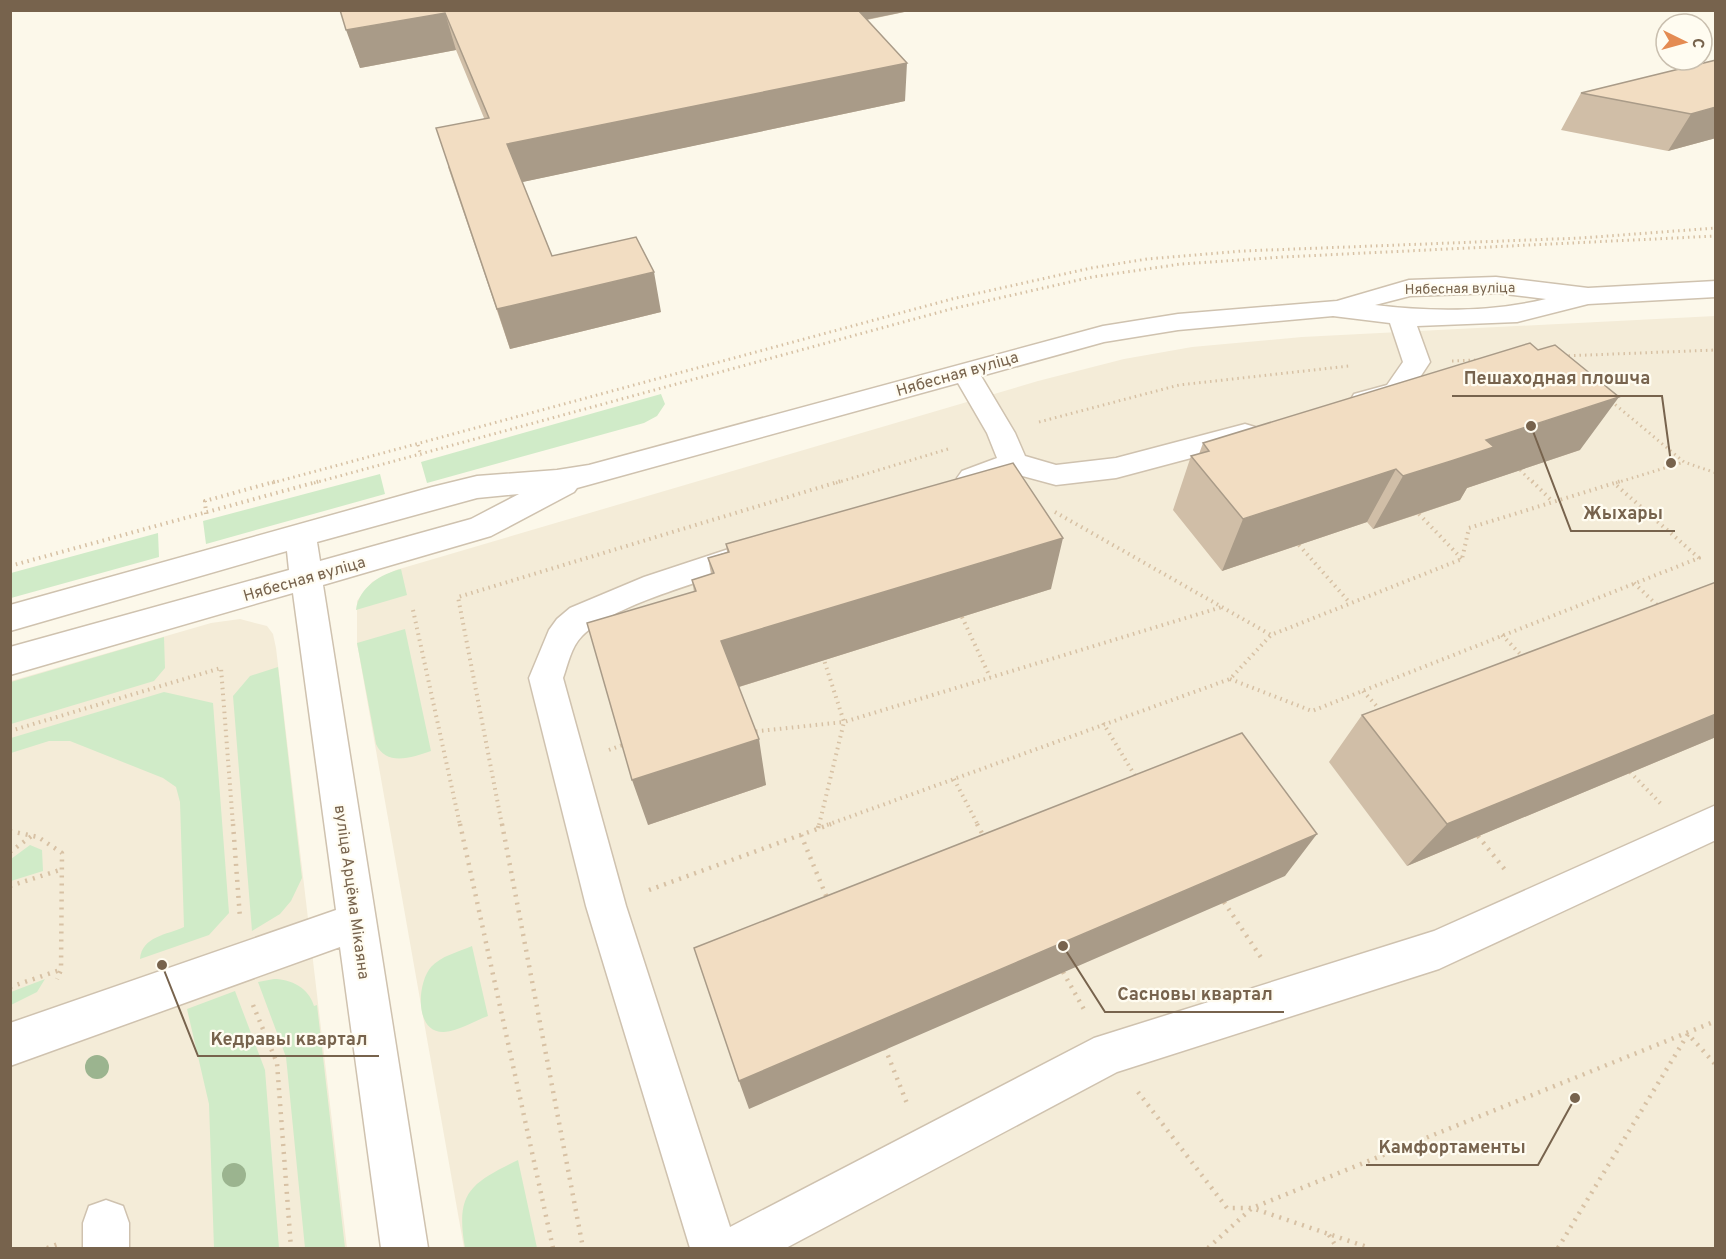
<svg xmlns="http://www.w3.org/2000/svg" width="1726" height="1259" font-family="Overpass,sans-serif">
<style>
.residential{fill:#f4ecd8}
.green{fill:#d0ebc8}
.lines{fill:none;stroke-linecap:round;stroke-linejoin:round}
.minor-casing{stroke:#cfc2af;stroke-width:3}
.path-far2{stroke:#d7c1a4;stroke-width:3;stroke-dasharray:1.5 4;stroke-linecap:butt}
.path-far1{stroke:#d7c1a4;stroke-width:4;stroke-dasharray:1.5 4.5;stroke-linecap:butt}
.path{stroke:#d7c1a4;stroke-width:4.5;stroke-dasharray:2 6;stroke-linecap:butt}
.minor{fill:#fff;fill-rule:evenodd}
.tree{fill:#9bb48f}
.wall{fill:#d0bea7}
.shaded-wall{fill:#a99b88}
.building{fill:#f2ddc2;stroke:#a99b88;stroke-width:1.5}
.labels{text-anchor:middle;stroke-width:4.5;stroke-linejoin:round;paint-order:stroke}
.far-street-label{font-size:14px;fill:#77634d;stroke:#fffcf1}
.street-label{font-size:16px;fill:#77634d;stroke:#fffcf1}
.leader{fill:none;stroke:#77634d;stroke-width:2}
.callout-dot{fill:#77634d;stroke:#fffcf1;stroke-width:2}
.callout-label{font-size:18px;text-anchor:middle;font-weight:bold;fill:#77634d;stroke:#fffcf1;stroke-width:4.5;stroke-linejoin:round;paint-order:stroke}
</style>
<rect width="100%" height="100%" fill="#fcf8ea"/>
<path class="residential" d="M 1715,316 L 1715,1248 L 464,1248 L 357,643 L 357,601 L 372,582 L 396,570 L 1038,381 L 1124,359 L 1192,347 L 1302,337 Z
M 240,619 L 267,626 L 273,634 L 276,648 L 347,1248 L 11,1248 L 11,681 L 211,623 Z"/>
<path class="green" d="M 661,394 L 665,404 L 657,416 L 644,423 L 427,483 L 421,462 Z
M 380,474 L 385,494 L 206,544 L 203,521 Z
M 158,533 L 159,557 L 11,598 L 11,573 Z
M 401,569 L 407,595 L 356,610 C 359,587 381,574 401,569 Z
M 405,629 L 431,751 C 413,757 386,767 376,744 L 357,643 Z
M 164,637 L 165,668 L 154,681 L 11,724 L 11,682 Z
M 278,667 L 302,878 L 291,901 L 280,914 L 252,931 L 233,696 L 250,676 Z
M 164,692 L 213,703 L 229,913 L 209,935 L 140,959 C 142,936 167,935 184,927 L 180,802 L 176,787 L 163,778 L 70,741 L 49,741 L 11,753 L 11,738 Z
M 30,845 L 42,850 L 43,871 L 11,881 L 11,859 Z
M 472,946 L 488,1016 C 474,1021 459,1031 444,1032 C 414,1033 417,983 431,967 C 441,956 458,952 472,946 Z
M 45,979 L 37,992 L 11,1005 L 11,992 Z
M 274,979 C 291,979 309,988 314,1006 L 317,1005 L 345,1248 L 305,1248 L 286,1057 L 258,982 Z
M 235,991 L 265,1070 L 279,1248 L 214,1248 L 209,1104 L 187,1009 Z
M 518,1160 L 537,1248 L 465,1248 C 455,1192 471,1183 518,1160 Z"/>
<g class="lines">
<g class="minor-casing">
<path id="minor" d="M 1496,277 L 1588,288 L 1716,281 L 1716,297 L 1588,304 L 1517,322 L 1417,326 L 1430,362 L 1407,397 L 1364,410 L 1354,408 L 1350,401 L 1354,394 L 1387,385 L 1403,362 L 1390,323 L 1333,316 L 1178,330 L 1104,342 L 981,376 L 1015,433 L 1025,456 L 1056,465 L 1116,458 L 1245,424 L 1255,427 L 1259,434 L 1255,441 L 1116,478 L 1056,485 L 1015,474 L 972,489 L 962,485 L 957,478 L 962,471 L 997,458 L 987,433 L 958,383 L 577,488 L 574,492 L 491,536 L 323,585 L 428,1248 L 381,1248 L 340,947 L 10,1066 L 10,1023 L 336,910 L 293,593 L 10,675 L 10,647 L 289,570 L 287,551 L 10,631 L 10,605 L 432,487 L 477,476 L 557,470 L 589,465 L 1103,326 L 1178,314 L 1337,301 L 1409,280 ZM 1496,293 L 1546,299 C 1492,312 1431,312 1375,305 L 1410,296 ZM 519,494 L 471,519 L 320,561 L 317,542 L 477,498 Z
M 753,541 L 764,545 L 769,553 L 764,561 C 717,577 615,603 582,636 C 571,647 568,664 563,678 L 626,906 L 730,1227 L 1094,1038 L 1434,931 L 1716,805 L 1716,840 L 1439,969 L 1117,1072 L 786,1248 L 690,1248 L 586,906 L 529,678 L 549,630 L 557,619 L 570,608 L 644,577 Z
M 106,1200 L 123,1206 L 129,1223 L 129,1248 L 83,1248 L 83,1223 L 89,1206 Z"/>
</g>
<path class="path-far2" d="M 1563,356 L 1716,350
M 1452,361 L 1478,360
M 1611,401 L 1684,462 L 1716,473
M 1039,422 L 1179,385 L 1349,366
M 418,445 L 421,456
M 1520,470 L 1533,483
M 272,483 L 952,299 L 1091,268 L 1147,259 L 1243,251 L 1581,238 L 1716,228
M 314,483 L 951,309 L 1092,277 L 1181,264 L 1283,257 L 1716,236
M 836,483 L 948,449
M 1616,483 L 1684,462"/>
<path class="path-far1" d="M 1532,481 L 1553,502
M 1055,512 L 1271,635 L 1462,559 L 1469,528 L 1621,481
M 206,514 L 205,501 L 277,481
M 1419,514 L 1462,559
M 1299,545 L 1350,603
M 10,566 L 320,481
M 1634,583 L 1658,606
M 413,610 L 460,825
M 962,617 L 990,677
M 1502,635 L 1523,657
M 1230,679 L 1312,711 L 1699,558 L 1615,484
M 1363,691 L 1381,711
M 1103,723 L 1137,779
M 10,731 L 221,668 L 233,825
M 750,732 L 844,722 L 824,660
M 609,750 L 625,744
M 1630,772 L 1661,804
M 954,779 L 978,825
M 502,825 L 458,597 L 841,481
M 819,825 L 844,722 L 1222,607
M 827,825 L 1230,679 L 1271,635"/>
<path class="path" d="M 233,824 L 240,918
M 460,824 L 553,1248
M 502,824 L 583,1248
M 977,824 L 984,837
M 818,828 L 819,824
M 10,831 L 38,837 L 62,853 L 61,970 L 57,979
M 801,835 L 827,898
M 1478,836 L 1506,871
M 10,852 L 33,835
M 10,886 L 63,869
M 649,890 L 831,824
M 1224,902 L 1262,959
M 1063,972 L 1086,1013
M 10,987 L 60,970
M 253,1005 L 277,1063 L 291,1248
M 885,1048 L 908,1106
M 1138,1092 L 1227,1208 L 1252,1208 L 1370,1248
M 1329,1235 L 1337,1248
M 47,1248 L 58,1244
M 1208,1248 L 1252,1208 L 1716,1021
M 1558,1248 L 1688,1034 L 1716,1065"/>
<use href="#minor" class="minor"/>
</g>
<g class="tree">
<circle cx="97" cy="1067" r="12"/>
<circle cx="234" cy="1175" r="12"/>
</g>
<path class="wall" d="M 340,10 L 914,10 L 867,20 L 905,101 L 522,182 L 552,256 L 661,312 L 510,349 L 448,167 L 484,118 L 456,50 L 360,68 Z
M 1716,60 L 1716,138 L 1668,151 L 1561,130 L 1581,93 Z
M 1203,443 L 1580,450 L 1467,488 L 1460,500 L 1419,514 L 1373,529 L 1367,522 L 1222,571 L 1173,510 L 1191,456 L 1199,454 Z
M 726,544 L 1051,589 L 739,687 L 766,785 L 648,825 L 694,592 L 692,580 L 711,574 L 708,558 L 727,552 Z
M 1716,582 L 1716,737 L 1407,866 L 1329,762 L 1362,715 Z"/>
<path class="shaded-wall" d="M 838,10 L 914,10 L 839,25 Z
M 445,13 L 456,50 L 360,68 L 346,30 Z
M 907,63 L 905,101 L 518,183 L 507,144 Z
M 1716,107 L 1716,138 L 1668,151 L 1691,114 Z
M 654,272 L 661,312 L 510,349 L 497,309 Z
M 1619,397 L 1580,450 L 1467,488 L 1460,500 L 1373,529 L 1403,476 L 1486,440 Z
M 1396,469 L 1367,522 L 1222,571 L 1243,519 Z
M 1063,538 L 1051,589 L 729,690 L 721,641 Z
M 1716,714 L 1716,737 L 1407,866 L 1447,824 Z
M 759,739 L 766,785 L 648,825 L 632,780 Z
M 1317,834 L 1285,876 L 749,1109 L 739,1081 Z"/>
<path class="building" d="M 340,10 L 858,10 L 907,63 L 507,144 L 552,256 L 636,237 L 654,272 L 497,309 L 436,128 L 489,118 L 445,13 L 346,30 Z
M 1716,60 L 1716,107 L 1691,114 L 1581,93 Z
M 1530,343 L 1538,350 L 1555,345 L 1619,397 L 1486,440 L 1494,447 L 1451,461 L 1403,476 L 1396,469 L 1243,519 L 1191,456 L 1209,451 L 1203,443 Z
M 1013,463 L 1063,538 L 721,641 L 759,739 L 632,780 L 587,623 L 696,591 L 692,580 L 714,573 L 708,558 L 729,552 L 726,544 Z
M 1716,582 L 1716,714 L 1447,824 L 1362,715 Z
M 1242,733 L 1317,834 L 739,1081 L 694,948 Z"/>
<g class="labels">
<g class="far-street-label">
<text transform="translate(1460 288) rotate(-1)" y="5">Нябесная вуліца</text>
</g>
<g class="street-label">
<text transform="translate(957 373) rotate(-16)" y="6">Нябесная вуліца</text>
<text transform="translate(304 578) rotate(-16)" y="6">Нябесная вуліца</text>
<text transform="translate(353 892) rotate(82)" y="6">вуліца Арцёма Мікаяна</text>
</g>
</g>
<path class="leader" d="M1671 463L1662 396H1452M1531 426L1571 531H1675M1063 946L1105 1012H1284M162 965L198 1056H379M1575 1098L1538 1165H1366"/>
<g class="callout-dot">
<circle cx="1671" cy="463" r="6"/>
<circle cx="1531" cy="426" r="6"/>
<circle cx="1063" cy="946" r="6"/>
<circle cx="162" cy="965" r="6"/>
<circle cx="1575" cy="1098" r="6"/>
</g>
<g class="callout-label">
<text x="1557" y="384">Пешаходная плошча</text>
<text x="1623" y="519">Жыхары</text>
<text x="1195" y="1000">Сасновы квартал</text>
<text x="289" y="1045">Кедравы квартал</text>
<text x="1452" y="1153">Камфортаменты</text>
</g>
<rect width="1726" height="1259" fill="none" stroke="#77634d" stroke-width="24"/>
<g transform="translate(1684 42) rotate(95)"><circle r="28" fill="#fffcf1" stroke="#c9bfaf" stroke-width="1.5"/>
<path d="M0-4.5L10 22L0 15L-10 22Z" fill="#e48b52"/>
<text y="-9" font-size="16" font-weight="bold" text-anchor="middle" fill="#77634d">С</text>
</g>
</svg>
